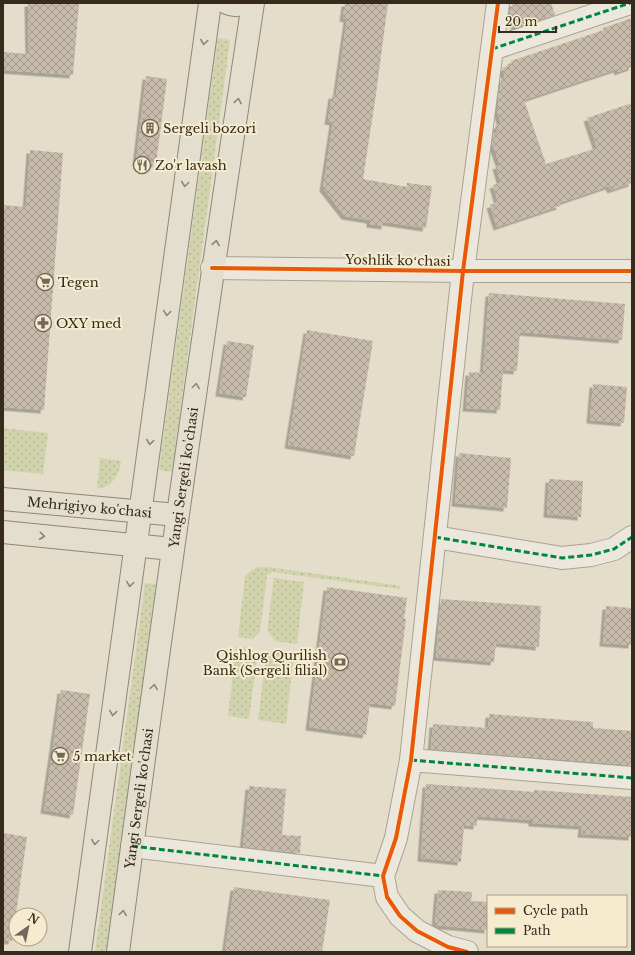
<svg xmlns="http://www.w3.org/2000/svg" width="635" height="955" font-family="'Libre Baskerville',serif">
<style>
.grass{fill:url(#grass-dots)}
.building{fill:url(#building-cross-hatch);filter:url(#shadow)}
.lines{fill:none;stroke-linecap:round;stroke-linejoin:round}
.minor-casing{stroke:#a9a294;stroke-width:24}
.major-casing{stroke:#8e877b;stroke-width:24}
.minor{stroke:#ece7dc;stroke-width:22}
.major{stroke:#e3decd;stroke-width:22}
.quiet{stroke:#00873e;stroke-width:3;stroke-dasharray:6 3;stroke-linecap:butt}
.cycleway-casing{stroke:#f5ecd0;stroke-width:6}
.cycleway{stroke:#e8590c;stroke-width:4}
.oneway{stroke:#8c8475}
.labels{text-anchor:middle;stroke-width:4;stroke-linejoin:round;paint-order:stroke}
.poi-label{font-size:13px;fill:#362a1d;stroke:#f5ecd0;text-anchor:start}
.street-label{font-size:13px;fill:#362a1d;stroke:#f5ecd0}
</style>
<defs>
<pattern id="grass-dots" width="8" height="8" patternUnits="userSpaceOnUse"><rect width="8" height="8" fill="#d1d3ac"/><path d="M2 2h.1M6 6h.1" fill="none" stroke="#b4b594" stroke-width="1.8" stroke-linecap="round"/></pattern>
<pattern id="building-cross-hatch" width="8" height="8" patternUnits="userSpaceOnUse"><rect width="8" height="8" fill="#c7bbab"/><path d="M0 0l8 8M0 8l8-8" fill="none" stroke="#a2988b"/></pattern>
<filter id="shadow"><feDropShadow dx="-3.5" dy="3.5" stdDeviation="0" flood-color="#0004"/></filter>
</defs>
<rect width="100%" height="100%" fill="#e4ddca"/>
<path class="grass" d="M 218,38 L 230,40 L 172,472 L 159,470 Z
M 3,428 L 48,433 L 43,474 L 3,470 Z
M 100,458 L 121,461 C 119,476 113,486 97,489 Z
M 258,567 L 268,567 L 401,586 L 400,589 L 272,572 L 267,575 L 260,632 L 252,639 L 238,637 L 245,576 L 252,570 Z
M 274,578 L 304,582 L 297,644 L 275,641 L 267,630 Z
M 145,583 L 156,584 L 106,952 L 95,952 Z
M 236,647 L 251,648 L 257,657 L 249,719 L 228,716 Z
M 273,650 L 294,653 L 286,724 L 258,720 L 266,657 Z"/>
<path class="building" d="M 28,3 L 79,3 L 73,75 L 3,70 L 3,52 L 29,54 Z
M 345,3 L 388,3 L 375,101 L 363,179 L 407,187 L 407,183 L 432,186 L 426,228 L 385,222 L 385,226 L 370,224 L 370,220 L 345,216 L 323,188 L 333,122 L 328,121 L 332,95 L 336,96 L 347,19 L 343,18 Z
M 511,3 L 551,3 L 555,15 L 515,28 L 510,10 L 513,8 Z
M 632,18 L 632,67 L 618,72 L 617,69 L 524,100 L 546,164 L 597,148 L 587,118 L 632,103 L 632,183 L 611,190 L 609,186 L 559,203 L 560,206 L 497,227 L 490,205 L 498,202 L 493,185 L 501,183 L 496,166 L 500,165 L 492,143 L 493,134 L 498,133 L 495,126 L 501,124 L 497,110 L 499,108 L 498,103 L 499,90 L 500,89 L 501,79 L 505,77 L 502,68 L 512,65 L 511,61 L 604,30 L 603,28 Z
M 146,76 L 167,79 L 156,164 L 136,162 Z
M 30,150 L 63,153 L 44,410 L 3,407 L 3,205 L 26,207 Z
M 489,293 L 625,304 L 622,340 L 520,332 L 517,371 L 503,370 L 500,410 L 466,408 L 469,372 L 483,373 Z
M 307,330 L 373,341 L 354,456 L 288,445 Z
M 227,341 L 254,345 L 246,397 L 219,393 Z
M 593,384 L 627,387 L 624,423 L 590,420 Z
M 459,453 L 511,458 L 507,508 L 455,503 Z
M 549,479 L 583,481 L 581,517 L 547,514 Z
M 327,587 L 407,598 L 404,619 L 406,619 L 395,706 L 370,703 L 366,735 L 309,727 Z
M 441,599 L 541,606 L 539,647 L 496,643 L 494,662 L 436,657 Z
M 606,606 L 632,608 L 632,645 L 603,643 Z
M 61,690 L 90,694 L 73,815 L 44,810 Z
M 489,714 L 593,722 L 593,728 L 632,731 L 632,765 L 431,749 L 433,724 L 488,728 Z
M 426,784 L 534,792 L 534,790 L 632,797 L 632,837 L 581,834 L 582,826 L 532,823 L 532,820 L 477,816 L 477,826 L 464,825 L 461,862 L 421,858 Z
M 249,786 L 286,789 L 282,835 L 301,836 L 300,853 L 243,847 Z
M 3,833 L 27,837 L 12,941 L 3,940 Z
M 234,887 L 330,900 L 322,952 L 225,952 Z
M 438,890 L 472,892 L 471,901 L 488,902 L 488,930 L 435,925 Z"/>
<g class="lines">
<g class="minor-casing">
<path id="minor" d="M 492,49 L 630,3
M 212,268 L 463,271 L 632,271
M 435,537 L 562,558 L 591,555 L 614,549 L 632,537
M 411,760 L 632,778
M 132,846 L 383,876
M 467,952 L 448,947 L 417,931 L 400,916 L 387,897 L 383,876 L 396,838 L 411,760 L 463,271 L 498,3"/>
</g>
<g class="major-casing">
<g id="major">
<path d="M 227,3 C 233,6 239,6 245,3"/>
<path id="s1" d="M 3,499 L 177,515"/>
<path d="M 3,532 L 172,549"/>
<path d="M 80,952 L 210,3"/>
<path id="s2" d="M 118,952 C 160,635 205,319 253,3"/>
</g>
</g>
<use href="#minor" class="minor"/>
<use href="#major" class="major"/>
<path class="quiet" d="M 492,49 L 630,3
M 435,537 L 562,558 L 591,555 L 614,549 L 632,537
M 411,760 L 632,778
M 132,846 L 383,876"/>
<g class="cycleway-casing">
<path id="cycleway" d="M 212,268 L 463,271 L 632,271
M 467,952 L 448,947 L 417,931 L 400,916 L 387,897 L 383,876 L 396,838 L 411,760 L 463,271 L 498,3"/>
</g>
<use href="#cycleway" class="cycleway"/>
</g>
<defs><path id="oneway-chevron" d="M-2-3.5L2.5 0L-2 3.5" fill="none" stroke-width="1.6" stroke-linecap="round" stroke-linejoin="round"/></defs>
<g class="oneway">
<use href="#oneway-chevron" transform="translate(204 42) rotate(98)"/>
<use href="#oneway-chevron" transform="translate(238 101) rotate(-81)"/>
<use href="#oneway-chevron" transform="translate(185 184) rotate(98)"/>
<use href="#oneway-chevron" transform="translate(216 243) rotate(-81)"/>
<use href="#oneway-chevron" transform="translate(167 313) rotate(98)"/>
<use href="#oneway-chevron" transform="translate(196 386) rotate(-82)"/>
<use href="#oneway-chevron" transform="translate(150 442) rotate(98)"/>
<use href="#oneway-chevron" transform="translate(42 536) rotate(6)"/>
<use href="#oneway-chevron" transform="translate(130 584) rotate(98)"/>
<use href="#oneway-chevron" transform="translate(154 687) rotate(-82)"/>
<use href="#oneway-chevron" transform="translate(113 713) rotate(98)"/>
<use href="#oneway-chevron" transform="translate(95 842) rotate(98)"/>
<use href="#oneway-chevron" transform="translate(123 913) rotate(-82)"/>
</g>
<defs>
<g id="building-ring" transform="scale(0.9)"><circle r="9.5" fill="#f5ecd0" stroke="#73695a" stroke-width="1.5"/><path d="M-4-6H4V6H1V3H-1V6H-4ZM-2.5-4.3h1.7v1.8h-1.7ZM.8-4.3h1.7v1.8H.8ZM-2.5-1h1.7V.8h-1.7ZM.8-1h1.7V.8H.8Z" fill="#73695a"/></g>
<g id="restaurant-ring" transform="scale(0.9)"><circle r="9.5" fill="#f5ecd0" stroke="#73695a" stroke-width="1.5"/><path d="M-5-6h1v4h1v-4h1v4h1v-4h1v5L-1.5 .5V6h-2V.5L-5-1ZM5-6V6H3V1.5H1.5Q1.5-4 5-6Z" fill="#73695a"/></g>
<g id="supermarket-ring" transform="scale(0.9)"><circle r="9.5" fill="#f5ecd0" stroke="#73695a" stroke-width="1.5"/><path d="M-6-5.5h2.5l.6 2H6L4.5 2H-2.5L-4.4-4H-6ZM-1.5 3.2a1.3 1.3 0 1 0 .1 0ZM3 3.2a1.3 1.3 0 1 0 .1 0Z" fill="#73695a"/></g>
<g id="pharmacy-ring" transform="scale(0.9)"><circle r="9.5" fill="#f5ecd0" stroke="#73695a" stroke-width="1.5"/><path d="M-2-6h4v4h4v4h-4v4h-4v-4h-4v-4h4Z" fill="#73695a"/></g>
<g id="bank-ring" transform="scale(0.9)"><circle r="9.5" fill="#f5ecd0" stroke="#73695a" stroke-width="1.5"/><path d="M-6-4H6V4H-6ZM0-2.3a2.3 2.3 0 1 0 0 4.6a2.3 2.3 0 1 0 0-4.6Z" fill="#73695a"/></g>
</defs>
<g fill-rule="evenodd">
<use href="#building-ring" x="150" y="128"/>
<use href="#restaurant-ring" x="142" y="165"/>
<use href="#supermarket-ring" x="45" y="282"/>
<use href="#pharmacy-ring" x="43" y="323"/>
<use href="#bank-ring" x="340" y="662"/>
<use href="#supermarket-ring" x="60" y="756"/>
</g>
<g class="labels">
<g class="poi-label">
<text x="163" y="133">Sergeli bozori</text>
<text x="155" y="170">Zo'r lavash</text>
<text x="58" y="287">Tegen</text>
<text x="56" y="328">OXY med</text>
<text x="327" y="660" text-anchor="end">Qishlog Qurilish<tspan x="327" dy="15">Bank (Sergeli filial)</tspan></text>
<text x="73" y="761">5 market</text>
</g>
<g class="street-label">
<text transform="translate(398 260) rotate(1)" y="5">Yoshlik koʻchasi</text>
<text dy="5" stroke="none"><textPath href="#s2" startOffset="479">Yangi Sergeli ko'chasi</textPath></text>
<text dy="5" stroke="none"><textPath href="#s1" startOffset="87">Mehrigiyo ko'chasi</textPath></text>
<text dy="5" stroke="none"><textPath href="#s2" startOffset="155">Yangi Sergeli ko'chasi</textPath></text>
</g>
</g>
<rect width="635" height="955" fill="none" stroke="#362a1d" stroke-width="8"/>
<rect x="487" y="895" width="140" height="52" fill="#f5ecd0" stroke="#a99e88"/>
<rect x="495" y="908" width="20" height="6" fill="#e8590c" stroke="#a99e88"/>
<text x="523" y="915" font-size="12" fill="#362a1d">Cycle path</text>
<rect x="495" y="928" width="20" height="6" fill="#00873e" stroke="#a99e88"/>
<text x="523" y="935" font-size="12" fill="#362a1d">Path</text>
<g transform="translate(28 927) rotate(33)"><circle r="19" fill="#f5ecd0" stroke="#a99e88"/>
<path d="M0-3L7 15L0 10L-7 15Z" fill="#73695a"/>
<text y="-6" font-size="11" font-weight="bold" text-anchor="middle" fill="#362a1d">N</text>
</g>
<path d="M499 26v6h57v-6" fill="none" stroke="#362a1d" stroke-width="2"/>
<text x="505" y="26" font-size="12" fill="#362a1d" stroke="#f5ecd0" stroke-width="3" paint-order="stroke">20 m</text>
</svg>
